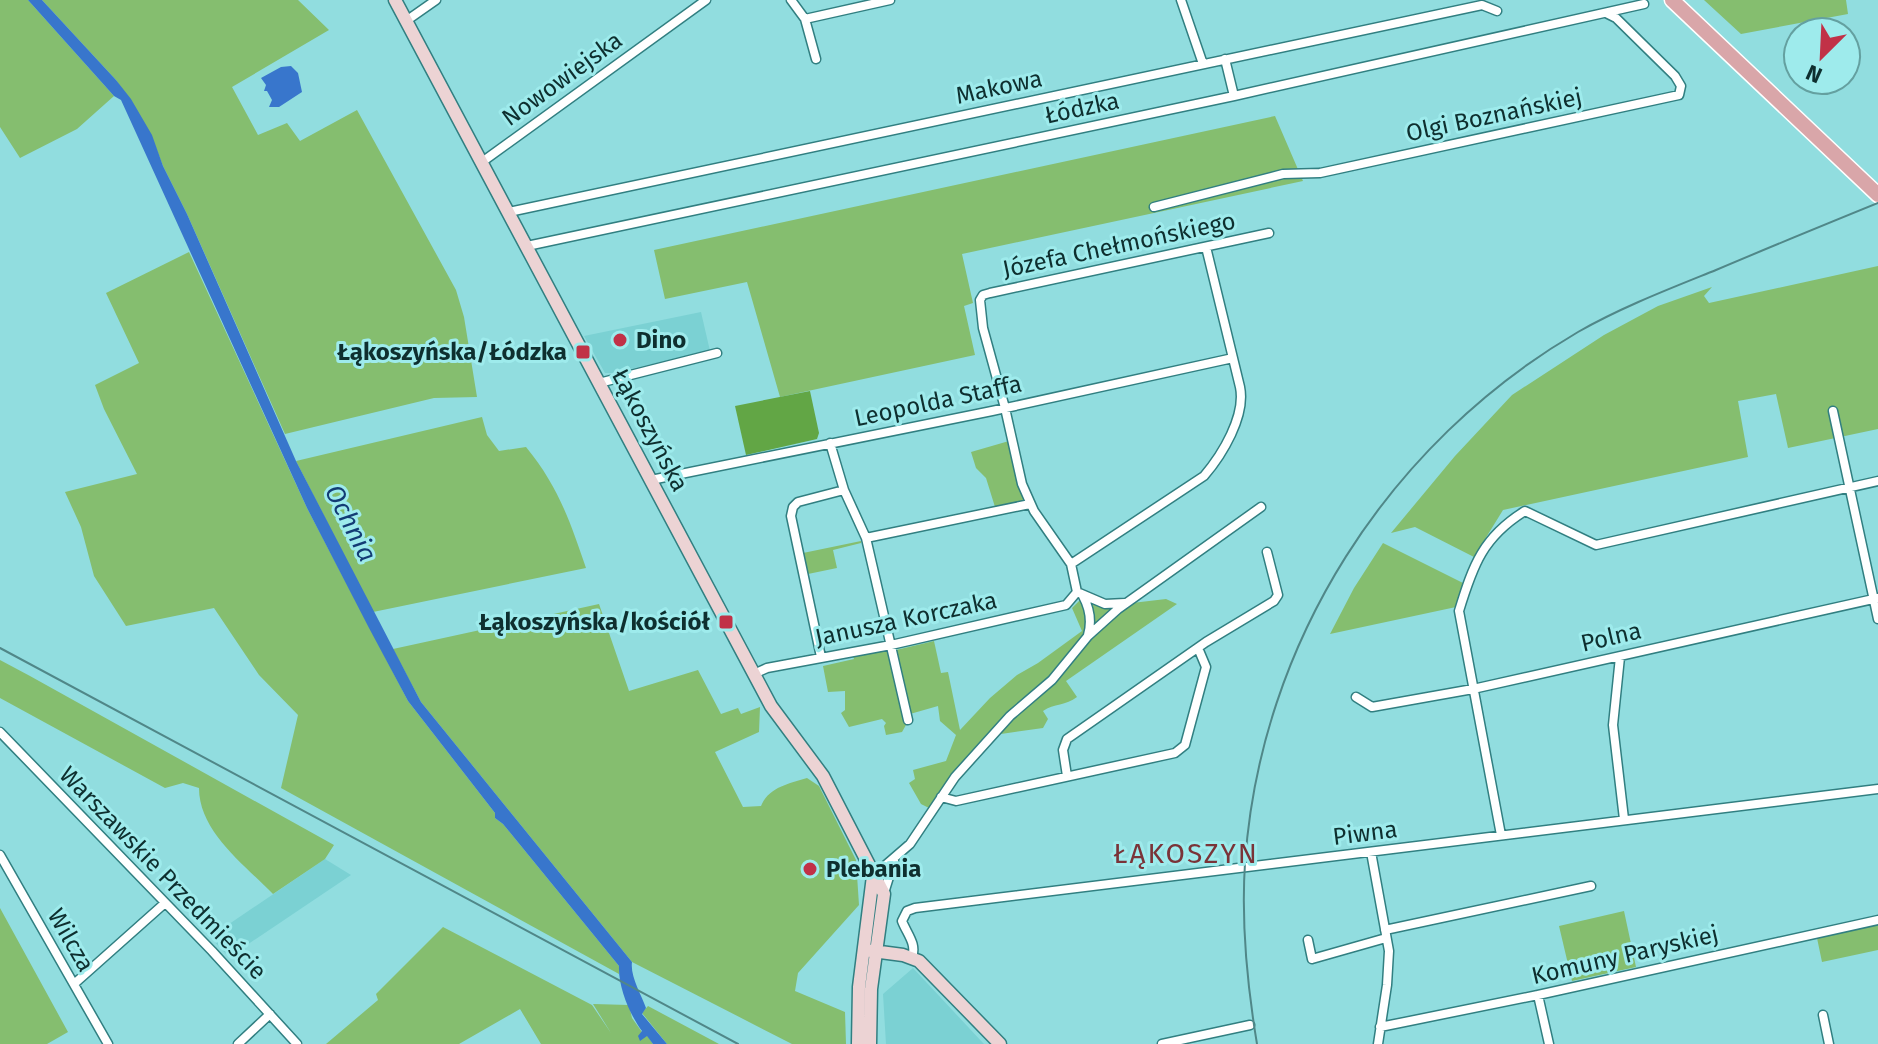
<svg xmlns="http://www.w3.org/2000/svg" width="1878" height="1044" font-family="'Fira Sans',sans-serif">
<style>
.built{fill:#7bd1d3}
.green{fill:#85be6f}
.forest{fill:#62a645}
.water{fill:#3876cc}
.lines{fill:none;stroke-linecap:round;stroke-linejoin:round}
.street-casing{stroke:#317f81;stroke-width:11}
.secondary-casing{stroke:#317f81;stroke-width:15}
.primary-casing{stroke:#fff;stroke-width:17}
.street{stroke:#fff;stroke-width:8}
.secondary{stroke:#ecd3d4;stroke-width:12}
.primary{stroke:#d9a6a9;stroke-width:14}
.rail{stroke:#508788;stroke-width:2}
.poi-dot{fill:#c13147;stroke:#9eebec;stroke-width:3}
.labels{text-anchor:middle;stroke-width:6;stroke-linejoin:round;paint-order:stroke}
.street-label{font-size:24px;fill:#0e2f2f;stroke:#9eebec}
.poi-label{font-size:24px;font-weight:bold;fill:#0e2f2f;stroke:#9eebec;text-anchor:start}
.water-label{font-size:26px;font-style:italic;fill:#133c74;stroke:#9eebec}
.quarter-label{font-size:28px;letter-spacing:2px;fill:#7a3338;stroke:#9eebec}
</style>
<rect width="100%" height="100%" fill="#91dddf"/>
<path class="built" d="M 701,312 L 710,351 L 612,373 L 605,373 L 584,336 Z
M 325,859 L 351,875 L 229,957 L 210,937 Z
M 913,968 L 983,1043 L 984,1044 L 886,1044 L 883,994 Z"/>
<path class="green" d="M 0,0 L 28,0 L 114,96 L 77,129 L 20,158 L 0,127 Z
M 42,0 L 298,0 L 329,30 L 232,87 L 258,135 L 287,123 L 300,141 L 357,110 L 456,290 L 464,317 L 477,397 L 434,398 L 285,434 L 187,214 L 163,166 L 151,135 L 116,80 Z
M 1704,0 L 1846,0 L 1848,14 L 1741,34 Z
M 1275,116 L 1303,181 L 962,254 L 973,303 L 964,306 L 975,355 L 780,397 L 747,282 L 665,299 L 654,250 Z
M 189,252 L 307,508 L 408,701 L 495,813 L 495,818 L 503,824 L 619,966 L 619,974 L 281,788 L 298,715 L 259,675 L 214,608 L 126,626 L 94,576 L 81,527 L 65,492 L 137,474 L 104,409 L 95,385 L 139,363 L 106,293 Z
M 1878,266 L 1878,429 L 1788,448 L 1776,394 L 1738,401 L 1748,457 L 1503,510 L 1474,557 L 1415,527 L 1391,533 L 1455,456 L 1512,395 L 1604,335 L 1658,306 L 1712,287 L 1704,296 L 1709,303 Z
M 482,417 L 487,435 L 499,451 L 526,447 C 558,486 570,521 586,568 L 373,612 L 296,461 Z
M 1009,441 L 1026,502 L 995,507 L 986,478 L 976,468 L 971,452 Z
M 861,541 L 861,543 L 833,550 L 837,568 L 808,574 L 803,553 Z
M 1383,543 L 1463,583 L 1456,607 L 1330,634 L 1354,588 Z
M 1082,598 L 1118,606 L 1064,665 L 1010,714 L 931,809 L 921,804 L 909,783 L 915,779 L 913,770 L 946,761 L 956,735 L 940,721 L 938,706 L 910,714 L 896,650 L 934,641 L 941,673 L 948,672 L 960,730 L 990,698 L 1017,675 L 1038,663 L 1082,631 L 1072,608 Z
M 1166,599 L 1177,604 L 1066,681 L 1077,697 C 1066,706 1054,703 1043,711 L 1048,719 L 1043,728 L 1001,734 L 1004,728 L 1109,619 L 1132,603 Z
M 599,604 L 629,691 L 698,670 L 721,714 L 738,708 L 741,714 L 760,707 L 759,732 L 715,752 L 743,807 L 761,806 C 769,787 788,784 807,778 L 819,786 L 856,860 L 859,905 L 798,973 L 795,991 L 845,1012 L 846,1044 L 792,1044 L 632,962 L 421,702 L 393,649 Z
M 887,649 L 890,655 L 906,725 L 902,732 L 886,735 L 884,726 L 886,723 L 882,719 L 849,727 L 841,713 L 845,710 L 845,691 L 828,692 L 823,666 L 854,659 L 853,656 Z
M 0,660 L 30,676 L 334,845 L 325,859 L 273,894 C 245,865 199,832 199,788 L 183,783 L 165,788 L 0,698 Z
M 0,908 L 68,1032 L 47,1044 L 0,1044 Z
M 1624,911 L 1636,967 L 1572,981 L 1559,926 Z
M 1878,925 L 1878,950 L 1822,962 L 1817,938 Z
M 443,927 L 592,1005 L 611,1033 L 593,1004 L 629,1005 L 632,1018 L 642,1032 L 640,1040 L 647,1035 L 653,1044 L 541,1044 L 520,1009 L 459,1044 L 326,1044 L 378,1000 L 376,994 Z
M 648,1006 L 719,1044 L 667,1044 L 642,1013 Z"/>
<path class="forest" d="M 810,391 L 819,433 L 817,439 L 746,455 L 735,406 Z"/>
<path class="water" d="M 28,0 L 42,0 L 116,80 L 131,99 L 152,135 L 163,166 L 187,214 L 296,461 L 421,702 L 632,962 C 630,976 641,994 646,1008 L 642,1014 L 667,1044 L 653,1044 L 647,1036 L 640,1041 L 638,1036 L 642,1031 C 630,1015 618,987 619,966 L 503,824 L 495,818 L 495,813 L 408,701 L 369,628 L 307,508 L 121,100 L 114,96 Z
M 291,66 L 298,73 L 302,92 L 279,107 L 269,107 L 272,100 L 267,91 L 264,91 L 266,85 L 261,78 L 281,67 Z"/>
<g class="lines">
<g class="street-casing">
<path id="street" d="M 791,0 L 805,19 L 816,59
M 1181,0 L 1203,64
M 805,19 L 890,0
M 406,21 L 436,0
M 1225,59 L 1234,96
M 482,162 L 706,0
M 1154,207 L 1283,174 L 1320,173 L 1679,95 L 1681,86 L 1675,76 L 1616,18 L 1606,13
M 509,212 L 1482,5 L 1497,11
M 527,246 L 1234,96 L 1644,4
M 599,383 L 717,353
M 1833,411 L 1878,619
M 830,443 L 844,490 L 866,538 L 908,720
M 651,480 L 992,411 L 1233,358
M 866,538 L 1030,504
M 1071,564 L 1204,476 C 1222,455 1246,416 1240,387 L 1206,247
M 1077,592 L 1105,604 L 1125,603
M 1083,596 C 1090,609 1092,621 1088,635
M 821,657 L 791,516 L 793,507 L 798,502 L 844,490
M 1620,657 L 1613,725 L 1624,819
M 754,674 L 767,668 L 891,645 L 1066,605 L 1077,592 L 1071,564 L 1034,511 L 1022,484 L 1005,408 L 983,328 L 980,300 L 983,295 L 990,293 L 1269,233
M 1356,697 L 1372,707 L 1473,689 L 1878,598
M 0,732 L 212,951 L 297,1044
M 1067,776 L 1063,750 L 1067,739 L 1206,642 L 1274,601 L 1278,595 L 1267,552
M 941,797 L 956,801 L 1175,753 L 1185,745 L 1206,667 L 1198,648
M 1501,835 L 1459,611 C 1473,565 1483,537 1525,511 L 1596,545 L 1878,481
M 1371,852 L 1389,951 L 1387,985 L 1378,1044
M 0,855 L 108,1044
M 873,876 L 910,844 L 955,777 L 1010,716 L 1052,680 L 1088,636 L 1118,609 L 1261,507
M 884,893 L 894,861
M 1385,930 L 1591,886
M 1308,940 L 1312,959 L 1386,938
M 912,957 C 917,944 907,934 902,921 L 907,911 L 915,908 L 1878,789
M 74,984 L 165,903
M 1538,995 L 1549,1044
M 1823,1015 L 1829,1044
M 1380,1027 L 1538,995 L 1878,920
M 238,1044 L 270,1014
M 1162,1044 L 1250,1025"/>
</g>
<g class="secondary-casing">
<path id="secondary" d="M 395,0 L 771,706 L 823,776 L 884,894 L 871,989 L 870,1044
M 865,950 L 903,955 L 919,961 L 1000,1044
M 858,1044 L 859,987 L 873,876"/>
</g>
<g class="primary-casing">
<path id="primary" d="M 1672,0 L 1878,195"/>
</g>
<use href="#street" class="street"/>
<use href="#secondary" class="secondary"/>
<use href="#primary" class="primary"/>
<path class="rail" d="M 0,648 L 738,1044
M 1257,1044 C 1247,984 1241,924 1245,863 C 1260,643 1388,443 1578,332 C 1622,307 1669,289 1716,270 C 1770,247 1824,225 1878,203"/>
</g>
<g class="poi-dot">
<circle cx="620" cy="340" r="8"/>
<rect x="575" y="344" width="16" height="16" rx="4"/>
<rect x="718" y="614" width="16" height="16" rx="4"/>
<circle cx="810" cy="869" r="8"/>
</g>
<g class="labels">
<g class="street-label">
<text transform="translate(562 79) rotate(-36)" y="8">Nowowiejska</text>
<text transform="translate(999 87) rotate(-12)" y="8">Makowa</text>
<text transform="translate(1082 108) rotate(-12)" y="8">Łódzka</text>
<text transform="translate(1494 115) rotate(-12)" y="8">Olgi Boznańskiej</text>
<text transform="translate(1119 245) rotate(-12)" y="8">Józefa Chełmońskiego</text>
<text transform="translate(938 401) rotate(-12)" y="8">Leopolda Staffa</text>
<text transform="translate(650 430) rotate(62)" y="8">Łąkoszyńska</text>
<text transform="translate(906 619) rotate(-12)" y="8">Janusza Korczaka</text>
<text transform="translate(1611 637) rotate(-13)" y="8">Polna</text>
<text transform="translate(1365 833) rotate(-7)" y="8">Piwna</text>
<text transform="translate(163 873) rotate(46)" y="8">Warszawskie Przedmieście</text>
<text transform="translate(71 940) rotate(60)" y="8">Wilcza</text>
<text transform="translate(1625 955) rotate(-13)" y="8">Komuny Paryskiej</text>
</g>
<g class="poi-label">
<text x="636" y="348">Dino</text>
<text x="567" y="360" text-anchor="end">Łąkoszyńska/Łódzka</text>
<text x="710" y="630" text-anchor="end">Łąkoszyńska/kościół</text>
<text x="826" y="877">Plebania</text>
</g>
<g class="water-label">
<text transform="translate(351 523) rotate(63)" y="9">Ochnia</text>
</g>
<g class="quarter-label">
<text x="1186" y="863">ŁĄKOSZYN</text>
</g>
</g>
<g transform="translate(1822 56) rotate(204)"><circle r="38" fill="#9eebec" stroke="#64a0a0" stroke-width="2"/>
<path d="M0-6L14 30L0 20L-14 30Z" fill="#c13147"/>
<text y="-12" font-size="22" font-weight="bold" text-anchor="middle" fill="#0e2f2f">N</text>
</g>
</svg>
